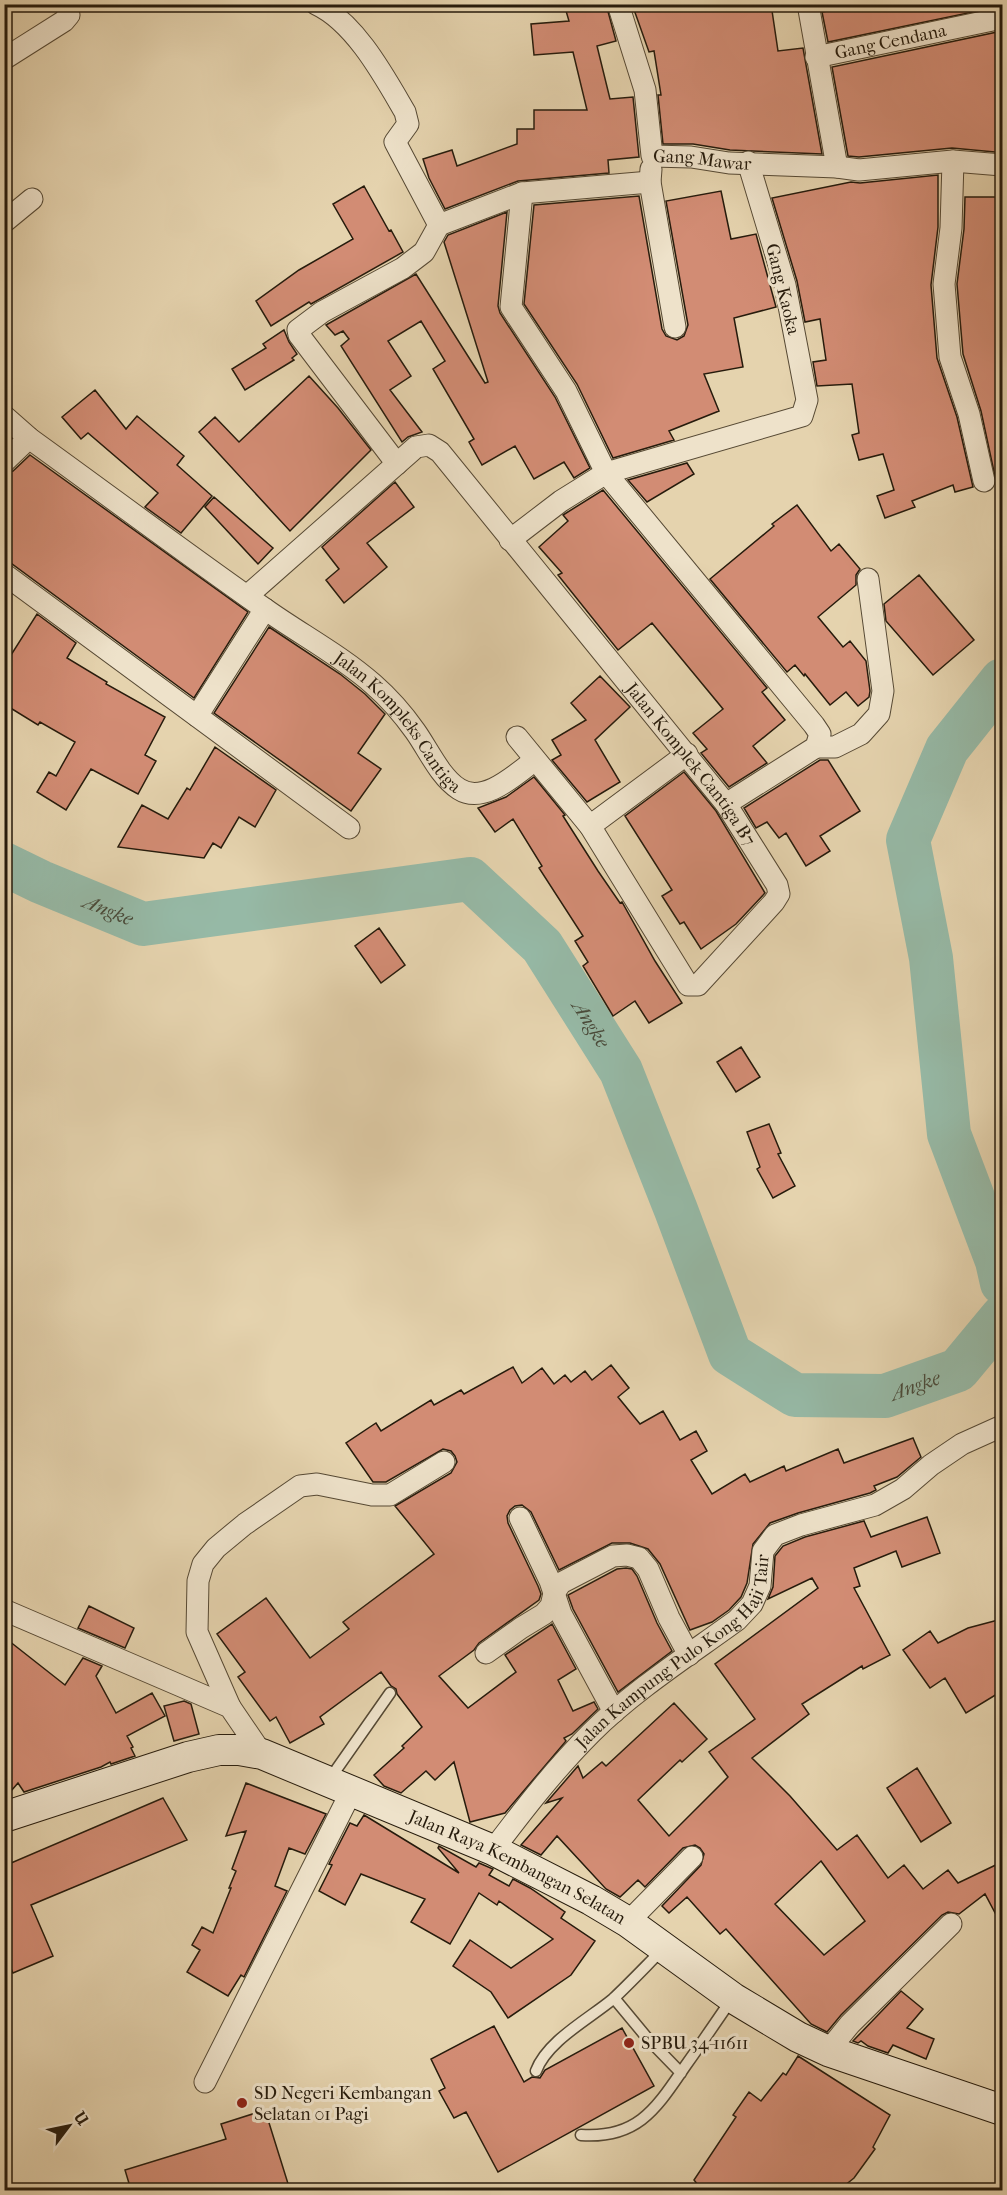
<svg xmlns="http://www.w3.org/2000/svg" width="1007" height="2195" font-family="'IM FELL French Canon',serif">
<style>
.lines{fill:none;stroke-linecap:round;stroke-linejoin:round}
.river{stroke:#96b9a6;stroke-width:44}
.building{fill:#d28c74;stroke:#261b0c;stroke-width:1.5;fill-rule:evenodd}
.service-casing{stroke:#564934;stroke-width:13}
.minor-casing{stroke:#564934;stroke-width:23}
.secondary-casing{stroke:#261b0c;stroke-width:32}
.service{stroke:#eee2ca;stroke-width:10}
.minor{stroke:#eee2ca;stroke-width:21}
.secondary{stroke:#eee2ca;stroke-width:30}
.poi-dot{fill:#8f2418;stroke:#eee2ca;stroke-width:2}
.labels{text-anchor:middle;stroke-width:6;stroke-linejoin:round;paint-order:stroke}
.street-label{font-size:18px;fill:#261b0c;stroke:#eee2ca}
.poi-label{font-size:18px;fill:#261b0c;stroke:#eee2ca;text-anchor:start}
.water-label{font-size:20px;font-style:italic;fill:#484a3a;stroke:#eee2ca}
</style>
<rect width="100%" height="100%" fill="#e5d3ae"/>
<filter id="stains"><feTurbulence type="fractalNoise" baseFrequency=".00333" numOctaves="4"/><feColorMatrix values="0 0 0 0 .2 0 0 0 0 .09 0 0 0 0 .02 0 0 0 .5 -.17"/></filter>
<radialGradient id="worn" r=".72"><stop offset=".6" stop-color="#630" stop-opacity="0"/><stop offset="1" stop-color="#630" stop-opacity=".3"/></radialGradient>
<g class="lines">
<g class="river">
<path d="M 1002,680 L 947,749 L 908,840 L 931,958 L 949,1134 L 997,1261 L 1002,1283"/>
<path id="s1" d="M 4,864 L 41,882 L 143,924 L 470,879 L 542,946 L 621,1071 L 676,1210 L 730,1354 L 795,1395 L 885,1396 L 958,1370 L 1002,1317"/>
</g>
</g>
<path class="building" d="M 564,4 L 606,4 L 616,41 L 597,46 L 610,99 L 633,97 L 639,157 L 608,160 L 609,173 L 518,181 L 445,209 L 429,178 L 423,159 L 452,150 L 457,166 L 517,144 L 517,129 L 534,129 L 534,110 L 587,110 L 573,52 L 534,55 L 531,24 L 569,21 Z
M 632,4 L 771,4 L 778,51 L 803,48 L 822,154 L 730,150 L 693,144 L 663,144 L 658,95 L 661,95 L 654,51 L 649,52 Z
M 849,4 L 1002,4 L 1002,6 L 828,42 L 822,12 L 850,7 Z
M 1002,31 L 1002,150 L 995,152 L 952,148 L 859,157 L 848,156 L 832,67 Z
M 938,175 L 938,227 L 931,285 L 937,358 L 957,417 L 973,487 L 955,492 L 953,485 L 912,501 L 915,507 L 885,518 L 877,496 L 894,490 L 883,454 L 859,460 L 852,435 L 859,433 L 852,384 L 817,386 L 813,362 L 826,360 L 820,319 L 805,322 L 797,281 L 772,198 L 851,182 L 860,183 Z
M 364,186 L 389,231 L 391,230 L 403,252 L 311,304 L 309,302 L 271,326 L 256,301 L 299,270 L 353,239 L 333,204 Z
M 721,191 L 731,239 L 756,234 L 776,307 L 734,318 L 743,367 L 704,374 L 719,411 L 669,431 L 674,440 L 613,458 L 577,384 L 524,304 L 534,205 L 639,196 L 662,329 L 666,336 L 677,340 L 684,336 L 688,325 L 666,201 Z
M 965,197 L 997,197 L 996,262 L 1002,261 L 1002,317 L 998,318 L 1002,348 L 1002,479 L 996,481 L 981,411 L 963,354 L 957,284 L 964,229 Z
M 507,212 L 498,306 L 500,313 L 555,397 L 590,468 L 574,478 L 564,462 L 534,479 L 515,446 L 482,465 L 469,442 L 474,439 L 433,369 L 445,361 L 421,321 L 388,341 L 411,376 L 390,390 L 422,432 L 408,437 L 402,442 L 341,346 L 349,339 L 343,331 L 335,335 L 326,325 L 416,274 L 485,383 L 488,382 L 444,242 L 448,235 Z
M 284,330 L 289,342 L 297,354 L 292,358 L 294,360 L 245,390 L 232,369 L 266,348 L 263,344 Z
M 309,376 L 338,408 L 371,450 L 290,531 L 199,432 L 215,417 L 239,442 Z
M 95,390 L 126,429 L 137,416 L 184,456 L 177,465 L 212,496 L 181,533 L 145,507 L 158,493 L 88,433 L 81,439 L 62,417 Z
M 30,455 L 248,612 L 194,698 L 12,564 L 4,561 L 4,474 L 13,471 Z
M 687,463 L 694,474 L 647,502 L 628,480 Z
M 395,482 L 414,507 L 367,543 L 387,567 L 344,603 L 326,580 L 339,569 L 322,547 Z
M 603,490 L 767,688 L 762,692 L 785,720 L 753,746 L 767,763 L 729,787 L 701,753 L 707,749 L 693,733 L 723,709 L 652,623 L 618,650 L 558,575 L 562,573 L 539,547 L 568,521 L 563,515 Z
M 214,497 L 273,548 L 258,564 L 205,507 Z
M 797,505 L 831,551 L 839,544 L 860,569 L 856,575 L 856,585 L 818,617 L 843,647 L 850,641 L 866,661 L 870,691 L 869,697 L 858,706 L 846,692 L 830,705 L 805,674 L 804,676 L 795,665 L 787,672 L 710,579 L 774,526 L 772,524 Z
M 919,575 L 974,640 L 933,675 L 886,621 L 884,604 Z
M 37,614 L 76,643 L 67,658 L 107,682 L 106,684 L 165,717 L 145,755 L 156,761 L 138,794 L 91,769 L 66,810 L 37,792 L 49,772 L 56,776 L 75,742 L 40,722 L 38,725 L 4,704 L 4,666 Z
M 269,627 L 340,674 L 365,694 L 385,714 L 358,753 L 381,769 L 351,811 L 214,713 Z
M 600,676 L 630,707 L 595,740 L 620,782 L 587,802 L 552,760 L 561,755 L 552,740 L 586,720 L 571,703 Z
M 215,747 L 276,790 L 255,827 L 239,817 L 221,848 L 213,843 L 204,858 L 118,847 L 142,805 L 168,819 L 187,788 L 190,790 Z
M 820,760 L 828,760 L 860,811 L 820,836 L 830,851 L 806,866 L 786,833 L 779,838 L 767,822 L 756,828 L 744,808 Z
M 684,772 L 716,811 L 765,893 L 736,924 L 701,949 L 684,922 L 680,924 L 662,896 L 672,890 L 625,816 Z
M 534,777 L 565,815 L 563,816 L 598,871 L 620,903 L 622,902 L 655,961 L 682,1003 L 649,1023 L 635,1001 L 613,1016 L 583,966 L 588,962 L 575,941 L 583,936 L 539,868 L 542,866 L 513,819 L 495,832 L 478,808 L 506,797 Z
M 379,928 L 405,965 L 381,983 L 355,946 Z
M 741,1047 L 760,1077 L 736,1092 L 717,1062 Z
M 769,1124 L 781,1153 L 778,1154 L 795,1186 L 773,1198 L 757,1169 L 760,1167 L 747,1132 Z
M 611,1365 L 629,1388 L 618,1397 L 640,1424 L 663,1411 L 680,1440 L 696,1431 L 707,1451 L 691,1460 L 712,1494 L 745,1474 L 750,1482 L 784,1466 L 786,1471 L 838,1449 L 844,1463 L 913,1438 L 921,1457 L 897,1477 L 874,1486 L 876,1490 L 870,1493 L 798,1513 L 770,1523 L 753,1544 L 747,1583 L 741,1597 L 729,1610 L 712,1622 L 690,1630 L 660,1564 L 648,1549 L 630,1543 L 612,1543 L 559,1570 L 531,1512 L 522,1505 L 515,1506 L 510,1510 L 507,1516 L 508,1523 L 538,1586 L 541,1594 L 539,1600 L 479,1643 L 474,1650 L 439,1676 L 468,1708 L 516,1672 L 505,1655 L 552,1624 L 576,1669 L 558,1680 L 573,1711 L 594,1702 L 598,1709 L 572,1734 L 564,1738 L 566,1741 L 505,1813 L 470,1822 L 454,1762 L 435,1780 L 426,1771 L 401,1793 L 384,1786 L 374,1775 L 404,1748 L 402,1746 L 422,1727 L 397,1694 L 396,1689 L 391,1686 L 381,1672 L 320,1717 L 324,1724 L 290,1743 L 276,1717 L 270,1721 L 238,1677 L 245,1672 L 217,1634 L 266,1598 L 310,1658 L 349,1629 L 343,1622 L 434,1554 L 395,1506 L 451,1473 L 457,1462 L 455,1456 L 451,1451 L 443,1449 L 386,1482 L 373,1482 L 346,1443 L 376,1423 L 381,1431 L 431,1400 L 434,1405 L 461,1390 L 464,1394 L 513,1367 L 522,1383 L 542,1368 L 554,1384 L 565,1375 L 571,1382 L 585,1371 L 592,1380 Z
M 927,1517 L 940,1553 L 902,1567 L 896,1551 L 854,1568 L 860,1586 L 854,1588 L 890,1655 L 863,1669 L 862,1666 L 802,1704 L 809,1714 L 752,1758 L 790,1796 L 837,1850 L 857,1835 L 888,1878 L 904,1865 L 923,1889 L 948,1870 L 958,1883 L 1002,1862 L 1002,1926 L 985,1894 L 959,1914 L 948,1912 L 942,1915 L 841,2015 L 827,2032 L 811,2024 L 726,1929 L 720,1934 L 687,1897 L 669,1913 L 662,1906 L 701,1865 L 704,1854 L 700,1848 L 695,1845 L 683,1848 L 645,1887 L 638,1880 L 620,1897 L 606,1889 L 557,1836 L 541,1855 L 521,1845 L 562,1798 L 546,1803 L 578,1766 L 583,1778 L 602,1762 L 606,1766 L 674,1703 L 707,1739 L 682,1762 L 680,1760 L 638,1800 L 669,1836 L 728,1777 L 709,1752 L 755,1719 L 715,1664 L 818,1588 L 812,1578 L 768,1599 L 773,1587 L 775,1556 L 783,1546 L 805,1537 L 864,1521 L 871,1537 ZM 821,1861 L 865,1921 L 824,1955 L 775,1904 Z
M 626,1568 L 632,1569 L 637,1576 L 657,1623 L 672,1651 L 618,1692 L 573,1609 L 568,1595 L 617,1569 Z
M 89,1606 L 134,1628 L 125,1648 L 78,1628 Z
M 998,1620 L 1002,1620 L 1002,1691 L 966,1713 L 945,1678 L 930,1688 L 903,1650 L 930,1631 L 938,1643 L 968,1628 Z
M 4,1637 L 65,1685 L 83,1658 L 102,1666 L 96,1676 L 116,1713 L 152,1693 L 165,1716 L 127,1736 L 133,1747 L 131,1748 L 135,1756 L 111,1764 L 110,1762 L 101,1767 L 24,1792 L 18,1783 L 4,1799 Z
M 184,1701 L 191,1704 L 199,1734 L 174,1741 L 164,1706 Z
M 917,1768 L 951,1823 L 921,1842 L 887,1788 Z
M 246,1783 L 326,1814 L 305,1854 L 289,1848 L 275,1886 L 287,1891 L 244,1977 L 241,1975 L 228,1996 L 187,1972 L 200,1950 L 192,1945 L 202,1927 L 213,1933 L 231,1888 L 229,1888 L 236,1871 L 232,1869 L 246,1831 L 226,1836 Z
M 163,1798 L 187,1840 L 31,1905 L 53,1956 L 13,1973 L 4,1953 L 4,1866 Z
M 364,1815 L 459,1873 L 438,1848 L 439,1846 L 476,1867 L 479,1863 L 493,1869 L 489,1875 L 509,1886 L 513,1879 L 530,1888 L 565,1912 L 561,1918 L 595,1941 L 571,1975 L 508,2018 L 491,1992 L 453,1966 L 470,1940 L 511,1968 L 553,1939 L 499,1901 L 497,1905 L 479,1893 L 450,1944 L 411,1922 L 425,1899 L 361,1874 L 345,1905 L 319,1891 L 332,1865 L 329,1864 L 350,1823 L 357,1826 Z
M 901,1991 L 923,2009 L 907,2028 L 934,2039 L 926,2059 L 893,2045 L 888,2053 L 868,2046 L 861,2041 L 858,2043 L 853,2041 Z
M 494,2026 L 524,2082 L 532,2077 L 540,2078 L 545,2070 L 622,2028 L 654,2086 L 498,2172 L 466,2112 L 454,2118 L 439,2091 L 445,2088 L 431,2059 Z
M 798,2056 L 890,2115 L 873,2147 L 875,2149 L 854,2178 L 839,2190 L 702,2190 L 694,2180 L 736,2117 L 733,2115 L 749,2092 L 761,2101 L 783,2073 L 786,2075 Z
M 265,2110 L 290,2190 L 131,2190 L 125,2170 L 226,2139 L 221,2124 Z"/>
<g class="lines">
<g class="service-casing">
<path id="service" d="M 329,1780 L 390,1693
M 614,1998 L 648,2039 L 681,2073
M 536,2071 C 547,2041 589,2019 613,1999 C 630,1983 646,1966 662,1950
M 581,2135 C 639,2139 657,2107 686,2065 C 701,2044 716,2022 731,2000"/>
</g>
<g class="minor-casing">
<g id="minor">
<path d="M 316,4 C 355,22 384,76 405,112 L 408,124 L 395,142 L 439,225 L 424,252 L 403,268 L 322,312 L 298,330 L 299,335 L 397,464"/>
<path id="s2" d="M 618,4 L 645,90 L 652,156 L 691,157 L 729,163 L 837,167 L 859,170 L 953,161 L 1002,165"/>
<path d="M 808,4 L 837,167"/>
<path id="s3" d="M 816,57 L 1002,18"/>
<path d="M 4,59 L 64,21 L 69,15 L 66,4"/>
<path d="M 953,161 L 951,228 L 944,284 L 950,357 L 969,414 L 984,481"/>
<path d="M 651,169 L 650,182 L 675,327"/>
<path d="M 4,222 L 32,199"/>
<path d="M 439,225 L 522,193 L 650,182"/>
<path id="s4" d="M 4,416 L 29,438 C 108,495 185,553 265,609 C 300,634 340,655 373,684 C 389,698 403,714 415,731 C 428,749 440,777 459,789 C 484,805 516,774 535,760"/>
<path d="M 4,462 L 29,438"/>
<path d="M 510,540 L 561,501 L 606,473 L 566,391 L 511,307 L 522,193"/>
<path d="M 4,574 L 349,828"/>
<path id="s5" d="M 247,596 L 416,447 L 429,445 L 440,452 L 726,804 L 777,885 L 779,894 L 774,902 L 698,985 L 688,985 L 590,826 L 517,737"/>
<path d="M 197,716 L 265,609"/>
<path d="M 816,747 L 835,747 L 861,734 L 879,714 L 883,691 L 868,579"/>
<path d="M 726,804 L 816,747 L 820,734 L 814,725 L 606,473 L 802,416 L 807,400 L 785,285 L 748,162"/>
<path d="M 590,826 L 687,754"/>
<path d="M 520,1518 L 550,1581 L 561,1614 L 614,1712"/>
<path d="M 4,1610 L 230,1707 L 262,1754"/>
<path d="M 486,1653 L 521,1628 L 544,1614 L 551,1606 L 554,1593 L 561,1583 L 613,1556 L 627,1555 L 639,1558 L 648,1569 L 669,1618 L 689,1655"/>
<path d="M 230,1707 L 197,1632 L 198,1581 L 203,1564 L 216,1548 L 245,1524 L 300,1486 L 317,1484 L 372,1495 L 390,1495 L 444,1462"/>
<path id="s6" d="M 493,1850 C 524,1809 555,1769 591,1733 C 633,1691 689,1655 737,1620 L 752,1604 L 760,1586 L 763,1551 L 775,1535 L 801,1525 L 875,1505 L 903,1489 L 931,1465 L 962,1444 L 1002,1426"/>
<path d="M 628,1922 L 692,1857"/>
<path d="M 828,2051 L 850,2024 L 951,1924"/>
<path d="M 205,2082 L 352,1790"/>
</g>
</g>
<g class="secondary-casing">
<g id="secondary">
<path id="s7" d="M 4,1817 L 188,1757 L 219,1750 L 239,1750 L 262,1754 L 493,1850 L 591,1900 L 628,1922 L 733,1998 L 798,2037 L 828,2051 L 1002,2110"/>
</g>
</g>
<use href="#service" class="service"/>
<use href="#minor" class="minor"/>
<use href="#secondary" class="secondary"/>
</g>
<g class="poi-dot">
<circle cx="629" cy="2043" r="6"/>
<circle cx="242" cy="2103" r="6"/>
</g>
<g class="labels">
<g class="street-label">
<text dy="6" stroke="none"><textPath href="#s3" startOffset="76">Gang Cendana</textPath></text>
<text dy="6" stroke="none"><textPath href="#s2" startOffset="207">Gang Mawar</textPath></text>
<text transform="translate(783 289) rotate(76)" y="6">Gang Kaoka</text>
<text dy="6" stroke="none"><textPath href="#s4" startOffset="501">Jalan Kompleks Cantiga</textPath></text>
<text dy="6" stroke="none"><textPath href="#s5" startOffset="652">Jalan Komplek Cantiga B7</textPath></text>
<text dy="6" stroke="none"><textPath href="#s6" startOffset="273">Jalan Kampung Pulo Kong Haji Tair</textPath></text>
<text dy="6" stroke="none"><textPath href="#s7" startOffset="548">Jalan Raya Kembangan Selatan</textPath></text>
</g>
<g class="poi-label">
<text x="641" y="2049">SPBU 34-11611</text>
<text x="254" y="2099">SD Negeri Kembangan<tspan x="254" dy="21">Selatan 01 Pagi</tspan></text>
</g>
<g class="water-label">
<text dy="7" stroke="none"><textPath href="#s1" startOffset="114">Angke</textPath></text>
<text dy="7" stroke="none"><textPath href="#s1" startOffset="672">Angke</textPath></text>
<text dy="7" stroke="none"><textPath href="#s1" startOffset="1230">Angke</textPath></text>
</g>
</g>
<rect width="1007" height="2195" fill="none" stroke="#e5d3ae" stroke-width="24"/>
<rect x="6" y="6" width="995" height="2183" fill="none" stroke="#261b0c" stroke-width="3"/>
<rect x="12" y="12" width="983" height="2171" fill="none" stroke="#261b0c" stroke-width="1.5"/>
<g transform="translate(69 2126) rotate(58)" stroke="#eee2ca" stroke-width="4.5" paint-order="stroke">
<path d="M0-4.5L10 22L0 15L-10 22Z" fill="#261b0c"/>
<text y="-9" font-size="16" font-weight="bold" text-anchor="middle" fill="#261b0c">U</text>
</g>
<rect width="100%" height="100%" filter="url(#stains)"/>
<rect width="100%" height="100%" fill="url(#worn)"/>
</svg>
